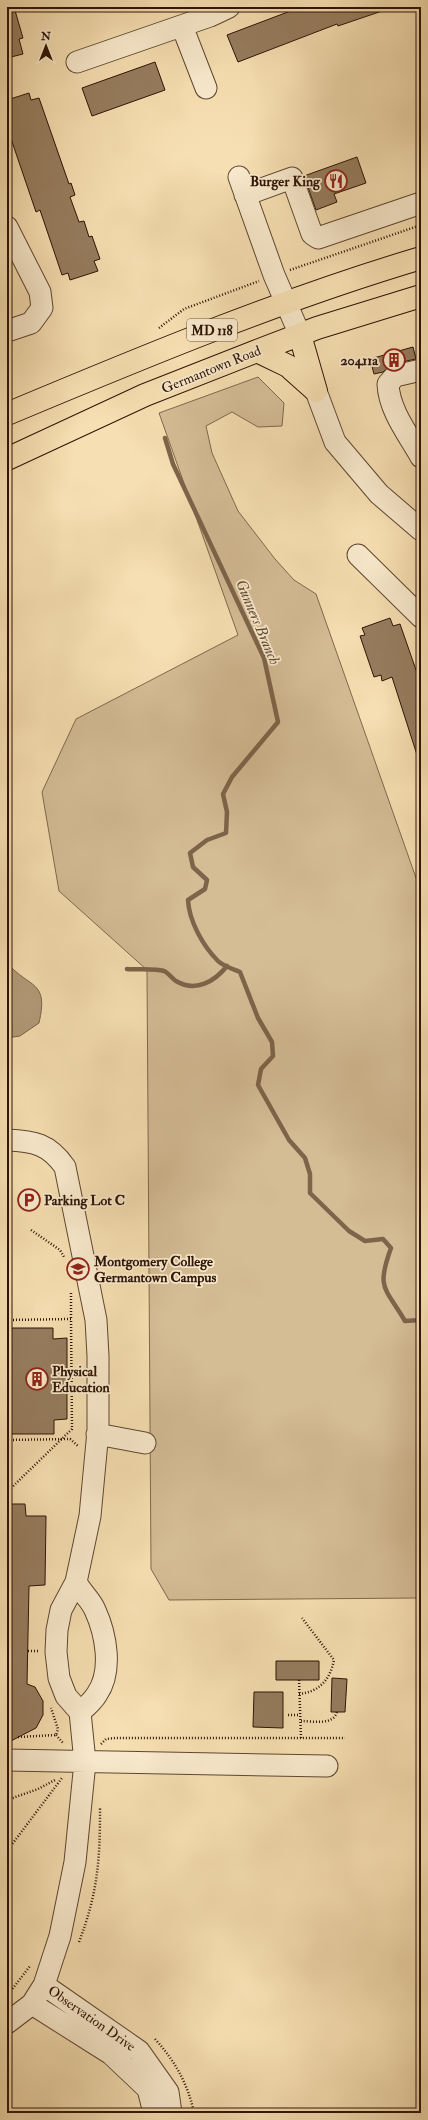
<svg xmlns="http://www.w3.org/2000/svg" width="428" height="2120" font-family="'IM FELL Double Pica',serif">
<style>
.green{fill:#d4bc95;stroke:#80684e}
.water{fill:#b29a78;stroke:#7d644a}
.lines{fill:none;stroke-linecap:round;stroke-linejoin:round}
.stream{stroke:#7d644a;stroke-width:4.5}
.building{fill:#967d5f;stroke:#2d1306}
.minor-casing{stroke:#5f4631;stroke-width:23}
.major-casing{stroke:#2d1306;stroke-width:24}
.path{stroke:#2d1306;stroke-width:2.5;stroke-dasharray:1 2;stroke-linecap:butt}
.minor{stroke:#f9eacd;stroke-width:21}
.major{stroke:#f6dfb2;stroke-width:22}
.labels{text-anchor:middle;stroke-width:3.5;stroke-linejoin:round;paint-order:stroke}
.shield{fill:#f9eacd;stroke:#6a5442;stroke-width:1}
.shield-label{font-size:13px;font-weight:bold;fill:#2d1306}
.poi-label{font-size:14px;font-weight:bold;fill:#2d1306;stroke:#f9eacd;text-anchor:start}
.street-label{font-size:14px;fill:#2d1306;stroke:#f9eacd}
.water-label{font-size:15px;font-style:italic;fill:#624934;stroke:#f9eacd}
</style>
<rect width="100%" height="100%" fill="#f6dfb2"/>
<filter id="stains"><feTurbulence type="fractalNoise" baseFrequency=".005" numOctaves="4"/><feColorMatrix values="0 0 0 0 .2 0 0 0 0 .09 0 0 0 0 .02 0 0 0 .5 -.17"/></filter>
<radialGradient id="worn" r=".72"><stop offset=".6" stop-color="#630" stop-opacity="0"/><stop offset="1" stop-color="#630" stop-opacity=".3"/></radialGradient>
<path class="green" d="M 258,377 L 284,403 L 282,426 L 258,427 L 232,412 L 206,426 L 212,453 L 238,511 L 275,559 L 294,580 L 316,594 L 421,892 L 421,1603 L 417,1598 L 169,1600 L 151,1569 L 147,970 L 59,891 L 42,792 L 76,719 L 238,635 L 159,413 Z"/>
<path class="water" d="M 7,963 C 30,989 49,980 39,1023 L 20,1036 L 7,1038 Z"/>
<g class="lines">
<path class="stream" d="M 165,438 L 173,464 L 264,658 L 278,722 L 232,777 L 223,794 L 227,812 L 226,833 L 207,840 L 190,853 L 193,867 L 207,880 L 205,889 L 188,900 C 189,921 203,946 218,961 C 223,966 233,969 240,972 L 258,1018 L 272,1042 L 273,1056 L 261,1069 L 258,1085 L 289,1140 L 305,1158 L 310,1174 L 310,1193 L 349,1231 L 365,1241 L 383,1239 L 391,1248 C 376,1289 385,1287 405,1321 L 421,1320
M 127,969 C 138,970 154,968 164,971 C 169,973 172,979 176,981 C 196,993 215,981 227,966"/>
</g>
<path class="building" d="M 7,7 L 14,7 L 23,38 L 19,39 L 23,54 L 7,58 Z
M 301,7 L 387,7 L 388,9 L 338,26 L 337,24 L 238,62 L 227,35 Z
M 155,62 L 165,90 L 92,116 L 82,88 Z
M 29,93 L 31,100 L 39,98 L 69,184 L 71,183 L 75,195 L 70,197 L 79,222 L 84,221 L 89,237 L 92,236 L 100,259 L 94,261 L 98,271 L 70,280 L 68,273 L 62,275 L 40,210 L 36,212 L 7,127 L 7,100 Z
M 357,157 L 366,183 L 334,194 L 337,202 L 316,210 L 304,176 Z
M 413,347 L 416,359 L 392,364 L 383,372 L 374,374 L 370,359 Z
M 390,618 L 393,626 L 400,624 L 416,670 L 421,668 L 421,758 L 418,758 L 392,677 L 382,681 L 381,675 L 374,677 L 360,636 L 365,635 L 362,628 Z
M 7,1328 L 53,1328 L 53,1339 L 67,1338 L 67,1419 L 54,1420 L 54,1434 L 7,1434 Z
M 7,1504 L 25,1504 L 26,1516 L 46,1516 L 45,1585 L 29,1586 L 27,1684 L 35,1687 L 43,1701 L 43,1715 L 36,1728 L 7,1743 Z
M 276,1661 L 319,1661 L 319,1680 L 276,1680 Z
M 332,1678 L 347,1679 L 345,1712 L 331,1712 Z
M 254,1692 L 283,1692 L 283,1728 L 253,1727 Z"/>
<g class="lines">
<g class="minor-casing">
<path id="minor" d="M 182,26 L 206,88
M 77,62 L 210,16 L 229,7
M 239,177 L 274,275 L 300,335
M 245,195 L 292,178 L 312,234 L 318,238 L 421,203
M 7,227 L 40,292 L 42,308 L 31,323 L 7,331
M 421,370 L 395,376 L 388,384 C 389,410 408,434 421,457
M 316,391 L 335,442 L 379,494 L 421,530
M 358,555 L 421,617
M 7,1140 C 34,1141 49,1144 65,1167 L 96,1320 L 98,1356 L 98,1431 L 90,1516 L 76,1582 L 61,1610 L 57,1630 L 56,1652 L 59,1678 L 66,1696 L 80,1712 L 85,1762 L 75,1862 L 60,1936 L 44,1985 L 32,2004 L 7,2023
M 97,1434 L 145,1443
M 76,1582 C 81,1592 91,1600 95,1610 C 106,1634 113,1671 97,1694 C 93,1701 86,1707 80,1712
M 7,1760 L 327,1766
M 44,1985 L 139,2051 L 168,2092 L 171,2113
M 32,2004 L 111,2054 L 148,2089 L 154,2113"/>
</g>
<g class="major-casing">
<path id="major" d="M 300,335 L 316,391
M 257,351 L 288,366 L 316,391
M 7,414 C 143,357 280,300 421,258
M 7,459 L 145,395 L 257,351 L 317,328 L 421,296"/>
</g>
<path class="path" d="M 290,270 L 421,225
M 159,328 L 184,309 L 259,281
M 31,1230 L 60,1250 L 64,1257
M 71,1293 L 71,1319
M 7,1320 L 71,1319 L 72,1429 L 7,1492
M 7,1440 L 70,1439 L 78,1446
M 28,1651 L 39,1651
M 299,1680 L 301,1738
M 299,1694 C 319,1692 330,1680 334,1660 L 302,1618
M 288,1715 L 300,1715
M 301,1721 C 312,1721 333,1726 337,1712
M 56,1735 L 63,1743
M 18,1737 L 56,1735 L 58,1729 L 51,1708
M 101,1744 L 106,1739 L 115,1738 L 345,1738
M 7,1800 L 38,1789 L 55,1780
M 7,1851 L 62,1778
M 79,1942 C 98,1892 100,1860 100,1808
M 7,1996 L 30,1966
M 155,2039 C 175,2061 188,2084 194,2113"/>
<use href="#minor" class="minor"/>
<use href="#major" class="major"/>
</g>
<defs>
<g id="restaurant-ring" transform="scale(1.15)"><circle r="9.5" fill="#f9eacd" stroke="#8f2418" stroke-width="1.5"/><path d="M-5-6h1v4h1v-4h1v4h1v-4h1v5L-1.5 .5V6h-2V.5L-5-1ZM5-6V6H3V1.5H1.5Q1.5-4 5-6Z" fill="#8f2418"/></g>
<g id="building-ring" transform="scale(1.15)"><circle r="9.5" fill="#f9eacd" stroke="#8f2418" stroke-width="1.5"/><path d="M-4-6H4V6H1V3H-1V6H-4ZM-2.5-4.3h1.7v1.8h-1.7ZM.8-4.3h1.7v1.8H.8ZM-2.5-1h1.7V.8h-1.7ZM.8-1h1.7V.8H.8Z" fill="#8f2418"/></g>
<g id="parking-ring" transform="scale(1.15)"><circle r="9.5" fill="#f9eacd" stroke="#8f2418" stroke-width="1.5"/><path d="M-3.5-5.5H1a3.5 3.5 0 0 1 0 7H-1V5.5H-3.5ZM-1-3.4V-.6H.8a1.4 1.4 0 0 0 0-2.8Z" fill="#8f2418"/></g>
<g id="university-ring" transform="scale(1.15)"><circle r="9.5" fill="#f9eacd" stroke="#8f2418" stroke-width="1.5"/><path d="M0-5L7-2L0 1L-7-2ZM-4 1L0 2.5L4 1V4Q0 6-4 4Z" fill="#8f2418"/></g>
</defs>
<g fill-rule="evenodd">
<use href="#restaurant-ring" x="336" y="181"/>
<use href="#building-ring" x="394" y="360"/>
<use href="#parking-ring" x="29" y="1200"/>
<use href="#university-ring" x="78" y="1269"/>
<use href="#building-ring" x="37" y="1379"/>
</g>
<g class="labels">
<rect class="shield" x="187" y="319" width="50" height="22" rx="3"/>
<g class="shield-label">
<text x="212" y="335">MD 118</text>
</g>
<g class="poi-label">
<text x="320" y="186" text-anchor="end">Burger King</text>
<text x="378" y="365" text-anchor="end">20411a</text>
<text x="44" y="1205">Parking Lot C</text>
<text x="94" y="1266">Montgomery College<tspan x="94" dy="16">Germantown Campus</tspan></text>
<text x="52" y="1376">Physical<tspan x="52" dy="16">Education</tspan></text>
</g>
<g class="street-label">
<text transform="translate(211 369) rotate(-22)" y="5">Germantown Road</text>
<text transform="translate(92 2018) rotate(35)" y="5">Observation Drive</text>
</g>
<g class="water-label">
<text transform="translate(258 622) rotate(67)" y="5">Gunners Branch</text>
</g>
</g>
<rect width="428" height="2120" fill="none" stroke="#f6dfb2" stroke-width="24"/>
<rect x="8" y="8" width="412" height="2104" fill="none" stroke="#2d1306" stroke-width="2"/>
<rect x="12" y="12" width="404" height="2096" fill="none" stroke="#2d1306"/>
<g transform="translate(46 46)" stroke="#f9eacd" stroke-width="3" paint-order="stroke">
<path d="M0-3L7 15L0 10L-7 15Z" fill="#2d1306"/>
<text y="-6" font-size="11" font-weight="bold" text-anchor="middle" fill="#2d1306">N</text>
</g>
<rect width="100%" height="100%" filter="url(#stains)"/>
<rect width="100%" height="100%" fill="url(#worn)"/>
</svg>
